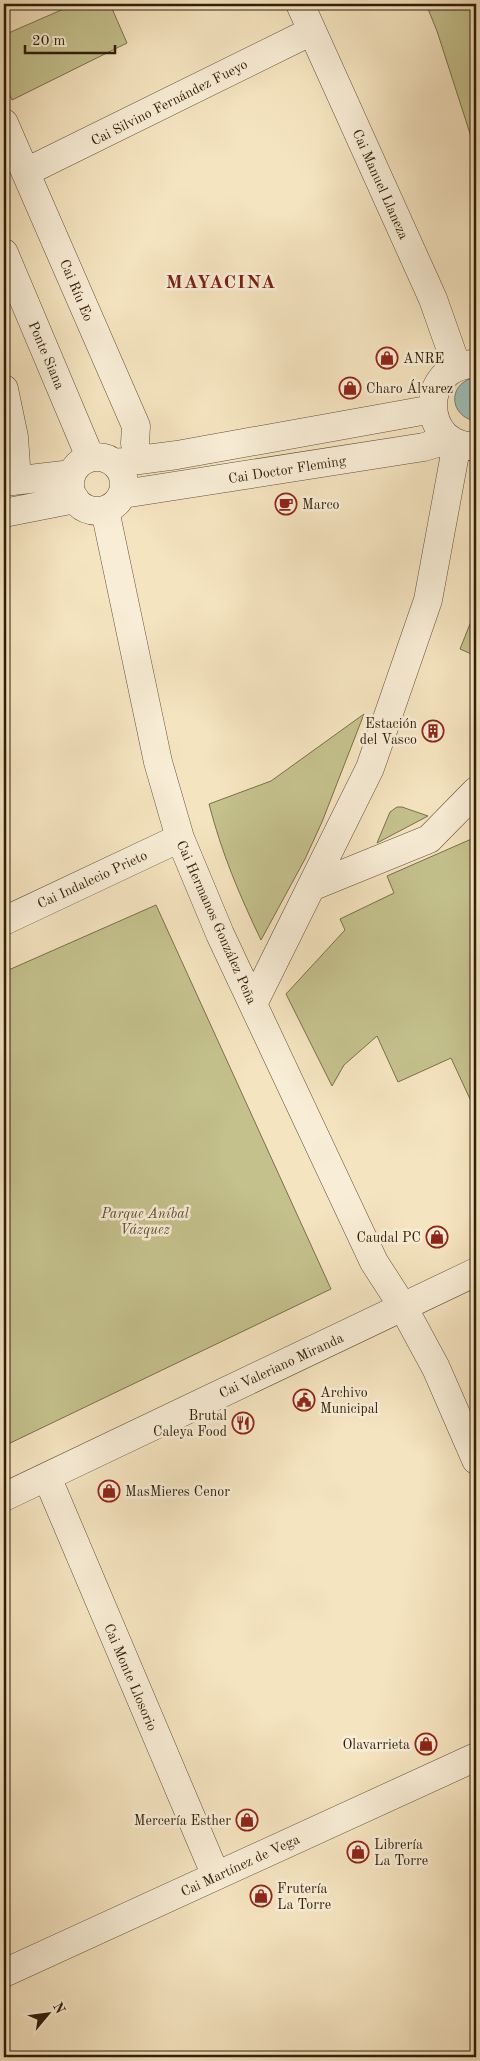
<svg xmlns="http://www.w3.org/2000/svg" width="480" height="2061" font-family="'Old Standard TT',serif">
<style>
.green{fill:#c4c18d;stroke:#7a704a}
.water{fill:#9dbeb6;stroke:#717e70}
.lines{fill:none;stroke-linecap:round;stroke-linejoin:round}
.street-casing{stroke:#615035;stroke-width:29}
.street{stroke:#f8edd6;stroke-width:28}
.labels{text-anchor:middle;stroke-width:5;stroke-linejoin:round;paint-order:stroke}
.street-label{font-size:14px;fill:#301e07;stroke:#f8edd6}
.poi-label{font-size:14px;fill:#301e07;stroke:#f8edd6;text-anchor:start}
.park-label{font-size:14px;font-style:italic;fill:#5c4f2f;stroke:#f8edd6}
.district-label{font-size:19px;font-weight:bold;letter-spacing:1px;fill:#7a1f14;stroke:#f8edd6}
</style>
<rect width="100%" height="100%" fill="#f5e4c0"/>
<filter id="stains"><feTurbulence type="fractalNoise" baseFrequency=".004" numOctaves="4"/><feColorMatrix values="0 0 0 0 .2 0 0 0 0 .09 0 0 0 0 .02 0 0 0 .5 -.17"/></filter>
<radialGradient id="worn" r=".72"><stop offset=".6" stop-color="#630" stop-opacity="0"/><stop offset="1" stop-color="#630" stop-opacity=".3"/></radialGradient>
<path class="green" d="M 75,4 L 110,4 L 127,43 L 12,100 L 4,81 L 4,35 Z
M 426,4 L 476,4 L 476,152 L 437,31 Z
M 476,609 L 476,656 L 460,649 Z
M 364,714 L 322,822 L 305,859 L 261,940 C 239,894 222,854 209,804 L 271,781 Z
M 397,807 L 402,807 L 428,816 L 377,843 L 390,812 Z
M 476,837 L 476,1112 L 451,1058 L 398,1082 L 377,1036 L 344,1065 L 332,1086 L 286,994 L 345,930 L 340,919 L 394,893 L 387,876 Z
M 156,905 L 331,1289 L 4,1446 L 4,972 Z"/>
<path class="water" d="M 472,378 L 476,379 L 476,420 L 475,421 C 450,416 447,386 472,378 Z"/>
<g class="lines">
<g class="street-casing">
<path id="street" d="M 300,4 L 433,299 L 457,367
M 4,123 L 136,426 L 135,443 L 138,460
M 26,172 L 312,31
M 4,253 L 90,457
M 475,364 C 417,364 421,450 476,446
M 4,389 L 14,437 L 17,480
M70 484a27 27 0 1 1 54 0a27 27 0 1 1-54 0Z
M 116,463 L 177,455 L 433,409
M 4,482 L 72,474
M 123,494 L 424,447 L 450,439
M 105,510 L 158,762 L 180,838 L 220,934 L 374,1262 L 403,1307 L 436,1368 L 476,1460
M 4,513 L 75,499
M 311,887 L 429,839 L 476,791
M 4,921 L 180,838
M 253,1004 L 370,768 L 428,600 L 457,443
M 47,1477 L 216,1876
M 4,1497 L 476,1272
M 4,1973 L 476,1757"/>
</g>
<use href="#street" class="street"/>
</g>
<defs>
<g id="shop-ring" transform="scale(1.125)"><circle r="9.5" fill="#f8edd6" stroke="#8f2418" stroke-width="1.5"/><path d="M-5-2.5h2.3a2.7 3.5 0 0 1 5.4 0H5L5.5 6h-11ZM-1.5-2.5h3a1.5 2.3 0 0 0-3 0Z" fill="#8f2418"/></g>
<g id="cafe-ring" transform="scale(1.125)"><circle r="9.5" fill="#f8edd6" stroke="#8f2418" stroke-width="1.5"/><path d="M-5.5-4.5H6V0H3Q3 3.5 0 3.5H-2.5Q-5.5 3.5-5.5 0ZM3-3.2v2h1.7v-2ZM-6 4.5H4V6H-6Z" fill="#8f2418"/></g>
<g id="building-ring" transform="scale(1.125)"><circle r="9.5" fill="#f8edd6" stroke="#8f2418" stroke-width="1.5"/><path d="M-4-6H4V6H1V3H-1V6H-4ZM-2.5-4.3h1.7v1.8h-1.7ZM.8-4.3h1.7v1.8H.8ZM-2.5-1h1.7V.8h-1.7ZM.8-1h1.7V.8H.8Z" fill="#8f2418"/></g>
<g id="civic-ring" transform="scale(1.125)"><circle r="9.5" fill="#f8edd6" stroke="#8f2418" stroke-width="1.5"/><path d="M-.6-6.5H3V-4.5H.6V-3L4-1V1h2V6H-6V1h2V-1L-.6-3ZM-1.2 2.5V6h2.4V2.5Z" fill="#8f2418"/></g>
<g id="restaurant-ring" transform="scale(1.125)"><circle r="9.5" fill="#f8edd6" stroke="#8f2418" stroke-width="1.5"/><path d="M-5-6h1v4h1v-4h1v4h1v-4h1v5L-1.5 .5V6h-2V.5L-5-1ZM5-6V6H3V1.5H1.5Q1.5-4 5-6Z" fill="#8f2418"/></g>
</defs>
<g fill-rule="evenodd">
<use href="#shop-ring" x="387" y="358"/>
<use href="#shop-ring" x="350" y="388"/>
<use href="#cafe-ring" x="286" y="504"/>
<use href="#building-ring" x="433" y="731"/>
<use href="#shop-ring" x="437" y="1237"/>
<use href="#civic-ring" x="304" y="1400"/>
<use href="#restaurant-ring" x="243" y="1423"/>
<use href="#shop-ring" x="109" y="1491"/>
<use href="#shop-ring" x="426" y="1744"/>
<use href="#shop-ring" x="247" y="1820"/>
<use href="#shop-ring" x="358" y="1852"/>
<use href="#shop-ring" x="261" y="1896"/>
</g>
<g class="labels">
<g class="street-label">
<text transform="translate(169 102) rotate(-27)" y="5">Cai Silvino Fernández Fueyo</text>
<text transform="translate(381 184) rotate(66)" y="5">Cai Manuel Llaneza</text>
<text transform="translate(77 290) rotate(67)" y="5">Cai Ríu Eo</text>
<text transform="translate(47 355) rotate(67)" y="5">Ponte Siana</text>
<text transform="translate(287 469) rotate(-9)" y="5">Cai Doctor Fleming</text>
<text transform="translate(92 879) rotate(-25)" y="5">Cai Indalecio Prieto</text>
<text transform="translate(217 922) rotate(66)" y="5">Cai Hermanos González Peña</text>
<text transform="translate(281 1365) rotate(-25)" y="5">Cai Valeriano Miranda</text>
<text transform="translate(131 1677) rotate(67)" y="5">Cai Monte Llosorio</text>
<text transform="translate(240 1865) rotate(-25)" y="5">Cai Martínez de Vega</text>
</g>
<g class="poi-label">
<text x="403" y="363">ANRE</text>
<text x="366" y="393">Charo Álvarez</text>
<text x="302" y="509">Marco</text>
<text x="417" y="728" text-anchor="end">Estación<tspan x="417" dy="16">del Vasco</tspan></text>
<text x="421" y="1242" text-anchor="end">Caudal PC</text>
<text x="320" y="1397">Archivo<tspan x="320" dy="16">Municipal</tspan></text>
<text x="227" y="1420" text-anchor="end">Brutal<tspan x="227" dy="16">Caleya Food</tspan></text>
<text x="125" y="1496">MasMieres Cenor</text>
<text x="410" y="1749" text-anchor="end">Olavarrieta</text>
<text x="231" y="1825" text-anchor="end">Mercería Esther</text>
<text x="374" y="1849">Librería<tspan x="374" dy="16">La Torre</tspan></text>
<text x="277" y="1893">Frutería<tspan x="277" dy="16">La Torre</tspan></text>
</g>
<g class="park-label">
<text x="145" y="1218">Parque Aníbal<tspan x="145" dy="16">Vázquez</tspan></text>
</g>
<g class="district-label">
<text x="221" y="288">MAYACINA</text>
</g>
</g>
<rect width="480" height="2061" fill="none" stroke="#f5e4c0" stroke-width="20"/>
<rect x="5" y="5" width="470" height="2051" fill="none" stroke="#301e07" stroke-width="2.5"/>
<rect x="10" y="10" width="460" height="2041" fill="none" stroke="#301e07"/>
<g transform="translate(48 2014) rotate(61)" stroke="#f8edd6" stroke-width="4" paint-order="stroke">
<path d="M0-4L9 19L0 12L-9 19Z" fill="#301e07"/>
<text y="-8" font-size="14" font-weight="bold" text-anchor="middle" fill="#301e07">N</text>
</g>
<path d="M25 45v8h90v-8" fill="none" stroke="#301e07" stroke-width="2.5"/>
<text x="32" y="45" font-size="15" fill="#301e07" stroke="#f8edd6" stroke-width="4" paint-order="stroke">20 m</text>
<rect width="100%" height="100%" filter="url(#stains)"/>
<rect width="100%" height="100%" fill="url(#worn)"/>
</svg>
